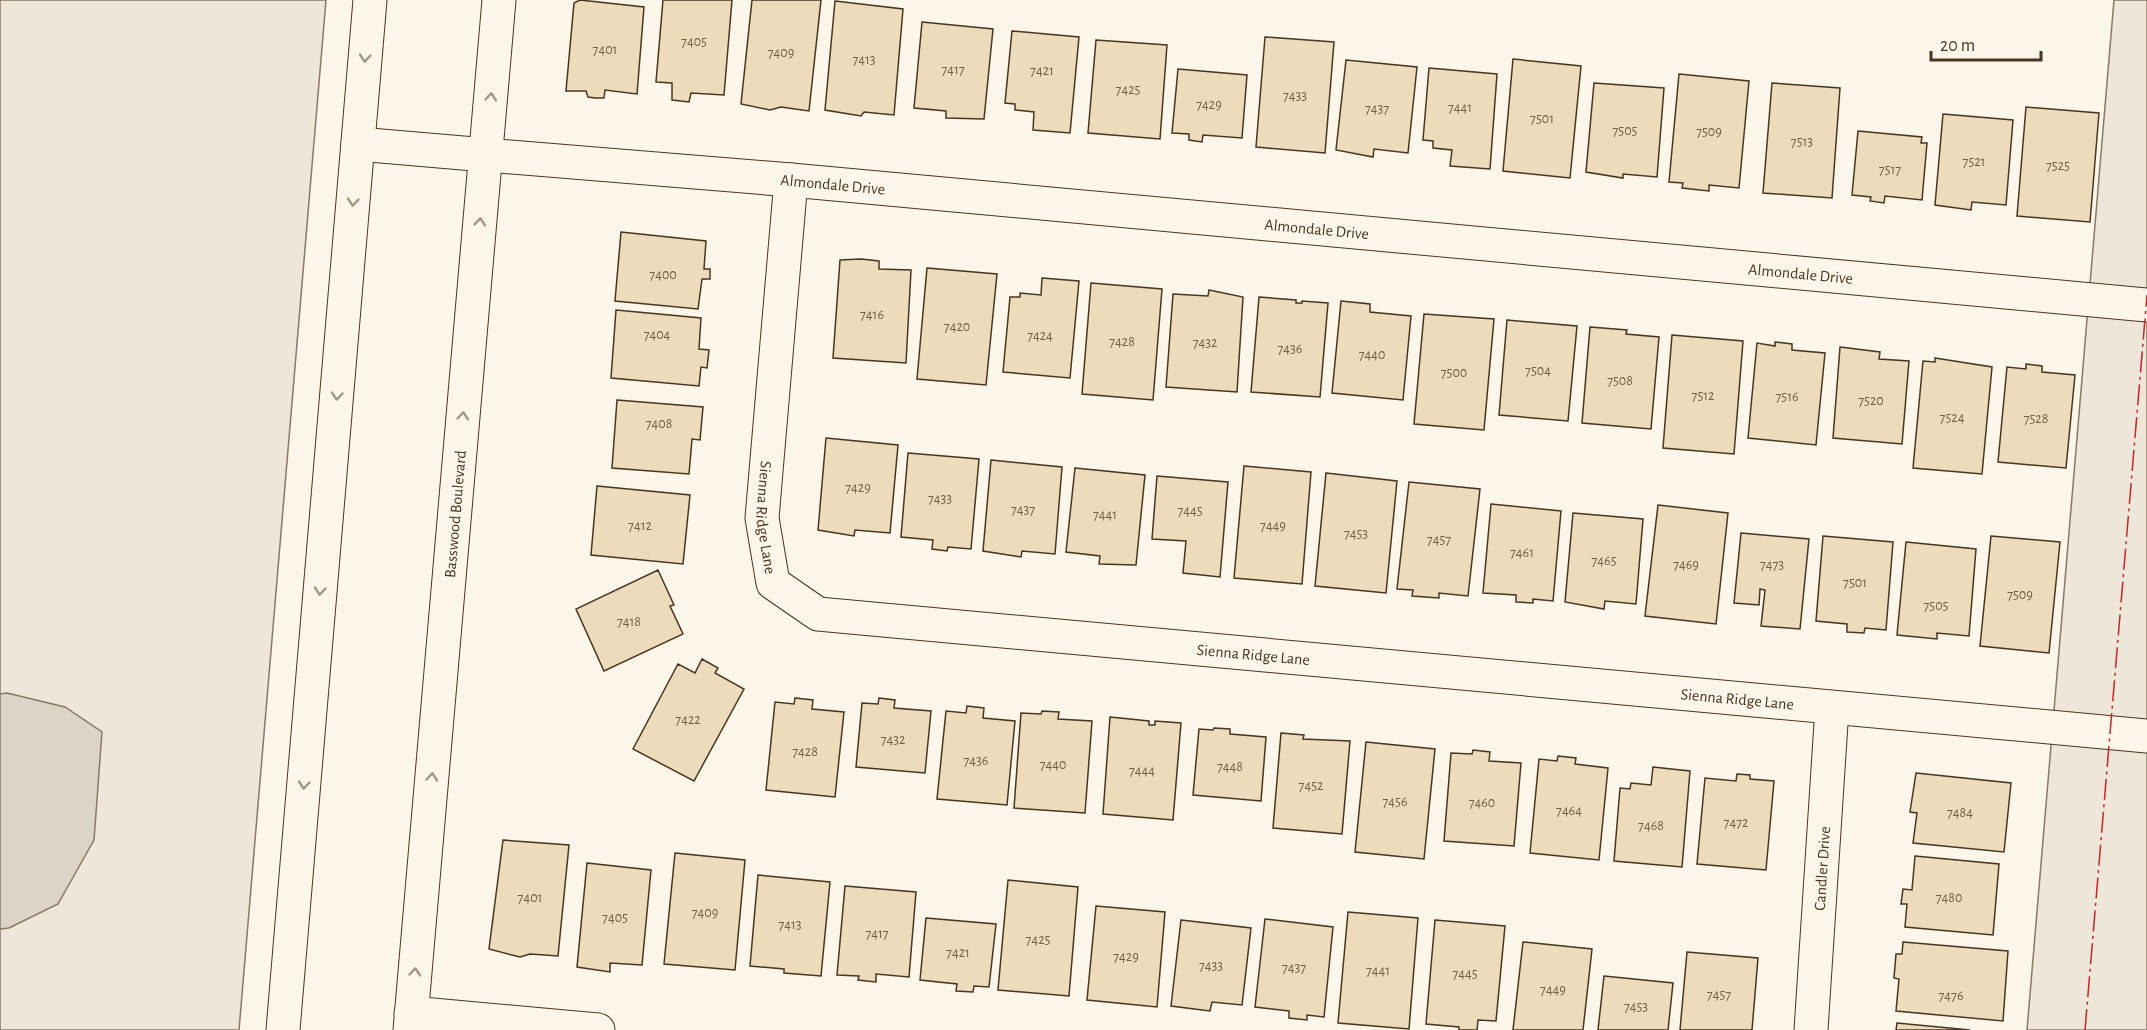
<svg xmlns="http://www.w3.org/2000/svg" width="2147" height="1030" font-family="'Alegreya Sans',sans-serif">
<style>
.green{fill:#ede6d9;stroke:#887966;stroke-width:1.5}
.water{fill:#dcd4c6;stroke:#887966;stroke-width:1.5}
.building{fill:#ecdcbc;stroke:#4a3520;stroke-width:1.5}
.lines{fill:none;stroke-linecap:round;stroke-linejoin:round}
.street-casing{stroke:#4a3520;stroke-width:35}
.secondary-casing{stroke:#4a3520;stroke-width:35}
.street{stroke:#fbf6e9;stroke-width:33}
.secondary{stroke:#fbf6e9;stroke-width:33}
.power{stroke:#c62828;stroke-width:1.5;stroke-dasharray:21 4.5 3 4.5;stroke-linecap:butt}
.oneway{stroke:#a29684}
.labels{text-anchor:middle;stroke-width:4.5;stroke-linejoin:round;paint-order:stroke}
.number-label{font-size:14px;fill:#725f47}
.street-label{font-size:16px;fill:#4a3520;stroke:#fbf6e9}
</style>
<rect width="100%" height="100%" fill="#fbf6e9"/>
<path class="green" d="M 0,0 L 326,0 L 239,1030 L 0,1030 Z
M 2114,0 L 2147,0 L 2147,1030 L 2027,1030 Z"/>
<path class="water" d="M 7,693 L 65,707 L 102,732 L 94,840 L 58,904 L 9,928 L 0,929 L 0,694 Z"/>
<path class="building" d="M 580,0 L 644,7 L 637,94 L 605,90 L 604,98 L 596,98 L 588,97 L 586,91 L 566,91 L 574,3 Z
M 663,0 L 732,0 L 724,95 L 691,93 L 689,102 L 672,100 L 672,83 L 656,82 Z
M 752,0 L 821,0 L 809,111 L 781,107 L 770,110 L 741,104 Z
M 835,1 L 903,9 L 894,115 L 864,112 L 861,116 L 825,110 Z
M 922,22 L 993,29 L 984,119 L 946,118 L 946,111 L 914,108 Z
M 1012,31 L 1079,37 L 1070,133 L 1033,130 L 1034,112 L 1015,110 L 1015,104 L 1005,103 Z
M 1265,37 L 1334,42 L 1325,153 L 1256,147 Z
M 1096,40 L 1167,45 L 1160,139 L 1088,133 Z
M 1513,59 L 1581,66 L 1570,178 L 1503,171 Z
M 1346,60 L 1417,67 L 1408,153 L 1374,149 L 1373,157 L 1336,150 Z
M 1429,68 L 1497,74 L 1490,169 L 1450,166 L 1452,150 L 1433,148 L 1433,141 L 1423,140 Z
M 1178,69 L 1247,75 L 1242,138 L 1203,135 L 1202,142 L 1189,140 L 1189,134 L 1172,133 Z
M 1679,74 L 1749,81 L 1739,188 L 1709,185 L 1709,191 L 1682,188 L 1683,183 L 1669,182 Z
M 1594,83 L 1664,88 L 1657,177 L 1623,174 L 1623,178 L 1586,172 Z
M 1772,83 L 1840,88 L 1832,198 L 1763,193 Z
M 2026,107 L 2099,113 L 2090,222 L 2017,216 Z
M 1943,114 L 2013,120 L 2006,205 L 1972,202 L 1971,210 L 1935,205 Z
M 1858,131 L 1922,137 L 1921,143 L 1927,143 L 1922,200 L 1885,196 L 1884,203 L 1870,201 L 1871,197 L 1852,195 Z
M 621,232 L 706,241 L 704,269 L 710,269 L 710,279 L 702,279 L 698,309 L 615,301 Z
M 861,259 L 879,261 L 879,269 L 911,270 L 906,363 L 833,358 L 840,260 Z
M 927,268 L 997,274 L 986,385 L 917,379 Z
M 1042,278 L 1079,281 L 1070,378 L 1003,372 L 1010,297 L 1020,297 L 1020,293 L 1041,295 Z
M 1091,283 L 1162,289 L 1153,400 L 1082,394 Z
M 1209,290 L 1243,297 L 1237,392 L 1166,387 L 1173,294 L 1208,296 Z
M 1259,297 L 1296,300 L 1296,303 L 1302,303 L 1302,301 L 1328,303 L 1320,397 L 1251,392 Z
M 1341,301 L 1370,304 L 1370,312 L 1411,316 L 1403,400 L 1332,393 Z
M 616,310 L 701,318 L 699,349 L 709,350 L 707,368 L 701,367 L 699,386 L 611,378 Z
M 1424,314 L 1494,319 L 1484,430 L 1414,424 Z
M 1507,320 L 1577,326 L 1568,421 L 1499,415 Z
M 1590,327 L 1627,330 L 1626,334 L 1659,337 L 1651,429 L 1582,423 Z
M 1672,335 L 1743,341 L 1734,454 L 1663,448 Z
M 1775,342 L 1792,344 L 1792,350 L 1825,353 L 1816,445 L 1748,438 L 1757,343 L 1775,346 Z
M 1840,347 L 1880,352 L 1879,359 L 1909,361 L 1902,444 L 1833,438 Z
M 1935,358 L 1992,367 L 1982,474 L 1913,468 L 1923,361 L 1935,362 Z
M 2026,364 L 2042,366 L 2042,372 L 2075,375 L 2066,468 L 1998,462 L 2007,367 L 2026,369 Z
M 617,400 L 703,407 L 700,440 L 692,439 L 689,474 L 612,468 Z
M 826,438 L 898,445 L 890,533 L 855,530 L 854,536 L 818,530 Z
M 908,453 L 979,459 L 971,549 L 948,547 L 947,551 L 932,549 L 933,540 L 901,537 Z
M 991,460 L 1062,467 L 1055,554 L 1022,551 L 1021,557 L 983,551 Z
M 1244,466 L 1311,472 L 1302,584 L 1234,578 Z
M 1075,468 L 1145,475 L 1136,565 L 1099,564 L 1100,556 L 1066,552 Z
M 1326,473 L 1397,481 L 1386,593 L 1315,586 Z
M 1157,476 L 1228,482 L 1220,577 L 1183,573 L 1186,541 L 1152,539 Z
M 1409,482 L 1480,489 L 1468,596 L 1439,593 L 1439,598 L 1412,596 L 1413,590 L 1397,589 Z
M 597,486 L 690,495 L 683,564 L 591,555 Z
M 1491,504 L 1561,511 L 1553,601 L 1533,599 L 1533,603 L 1516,602 L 1516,595 L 1483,593 Z
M 1658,505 L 1728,513 L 1716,624 L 1645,616 Z
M 1573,513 L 1643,519 L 1636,604 L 1605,601 L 1604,609 L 1565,602 Z
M 1741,533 L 1809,539 L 1800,629 L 1761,626 L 1765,590 L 1760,589 L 1759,605 L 1734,603 Z
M 1823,536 L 1893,542 L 1886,630 L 1865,628 L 1864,633 L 1847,632 L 1847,624 L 1816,621 Z
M 1991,536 L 2060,542 L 2049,653 L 1980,646 Z
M 1906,542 L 1976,549 L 1969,636 L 1937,633 L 1937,639 L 1897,635 Z
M 658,570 L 674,605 L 670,606 L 683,634 L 604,671 L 576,609 Z
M 702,659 L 718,668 L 715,673 L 744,689 L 694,781 L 633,749 L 678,664 L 695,673 Z
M 795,698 L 813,700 L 812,709 L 844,712 L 835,797 L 766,790 L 775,702 L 794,704 Z
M 879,698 L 895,700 L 894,708 L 931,711 L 925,773 L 856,767 L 862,703 L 878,704 Z
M 967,706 L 984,708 L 983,718 L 1015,721 L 1007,805 L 937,799 L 946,711 L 966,713 Z
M 1042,711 L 1059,712 L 1058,719 L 1092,721 L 1085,813 L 1014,808 L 1021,713 L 1041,714 Z
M 1110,717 L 1149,721 L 1149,725 L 1155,725 L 1155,721 L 1181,723 L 1173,820 L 1103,814 Z
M 1214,728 L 1230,729 L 1230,734 L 1266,737 L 1261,801 L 1193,795 L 1199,729 L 1213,730 Z
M 1281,733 L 1304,735 L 1303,739 L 1350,741 L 1342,834 L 1273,828 Z
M 1366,742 L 1435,749 L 1424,859 L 1355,852 Z
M 1473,750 L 1490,752 L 1489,761 L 1521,763 L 1514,846 L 1444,841 L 1451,753 L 1472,754 Z
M 1558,756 L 1576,758 L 1575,764 L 1608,768 L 1599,860 L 1530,853 L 1539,759 L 1557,761 Z
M 1653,767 L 1690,771 L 1682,867 L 1614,861 L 1620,788 L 1630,789 L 1631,783 L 1651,785 Z
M 1916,773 L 2011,783 L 2004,852 L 1913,843 L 1917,813 L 1910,812 Z
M 1737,774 L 1750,775 L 1750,779 L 1774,781 L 1766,870 L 1697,864 L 1705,778 L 1736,781 Z
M 503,840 L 569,845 L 558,956 L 530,954 L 520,957 L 489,949 Z
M 675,853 L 745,860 L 735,970 L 664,964 Z
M 1915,856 L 1999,864 L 1993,935 L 1905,927 L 1907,904 L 1901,904 L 1903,889 L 1912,890 Z
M 587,863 L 651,870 L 642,965 L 610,963 L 610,972 L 577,967 Z
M 758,875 L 830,882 L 821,976 L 784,973 L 784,969 L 750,966 Z
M 1008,880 L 1078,887 L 1069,996 L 998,990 Z
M 845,886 L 916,892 L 909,977 L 876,974 L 876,982 L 858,980 L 859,976 L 837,975 Z
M 1096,906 L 1165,912 L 1157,1007 L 1087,1000 Z
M 1348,912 L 1418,918 L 1409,1029 L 1338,1023 Z
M 926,918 L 996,924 L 989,987 L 974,986 L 973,992 L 956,991 L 957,984 L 920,980 Z
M 1265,919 L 1333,927 L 1324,1017 L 1307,1015 L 1307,1020 L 1289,1018 L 1289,1011 L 1255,1007 Z
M 1181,920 L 1251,928 L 1242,1005 L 1212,1002 L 1210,1011 L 1171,1006 Z
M 1435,920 L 1505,926 L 1496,1021 L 1478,1020 L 1477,1030 L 1459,1030 L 1459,1027 L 1426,1024 Z
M 1523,942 L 1592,949 L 1583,1030 L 1513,1030 Z
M 1903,942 L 2008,951 L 2003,1021 L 1896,1011 L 1899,979 L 1894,978 L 1896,954 L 1902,954 Z
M 1687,952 L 1758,958 L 1752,1030 L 1680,1030 Z
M 1604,976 L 1673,983 L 1668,1030 L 1598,1030 Z
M 1897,1023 L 1970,1030 L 1896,1030 Z"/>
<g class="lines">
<g class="street-casing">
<g id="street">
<path id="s1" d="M 486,155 L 791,180 L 2147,305"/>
<path id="s2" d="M 791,180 L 762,518 L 773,583 L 818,614 L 2147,736"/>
<path d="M 411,1013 L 598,1030"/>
<path id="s3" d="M 1811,1030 L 1832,708"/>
</g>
</g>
<g class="secondary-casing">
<g id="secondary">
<path d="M 358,144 L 486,155"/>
<path d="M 283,1030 L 370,0"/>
<path id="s4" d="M 410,1030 L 499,0"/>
</g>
</g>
<use href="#street" class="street"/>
<use href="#secondary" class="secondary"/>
<path class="power" d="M 2085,1030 L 2147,295"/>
</g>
<defs><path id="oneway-chevron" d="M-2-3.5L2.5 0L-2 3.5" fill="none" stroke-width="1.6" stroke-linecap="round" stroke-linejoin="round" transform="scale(1.5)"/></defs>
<g class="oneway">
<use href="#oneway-chevron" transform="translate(365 58) rotate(95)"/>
<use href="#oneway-chevron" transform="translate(491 97) rotate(-85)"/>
<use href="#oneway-chevron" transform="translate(353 202) rotate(95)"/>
<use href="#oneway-chevron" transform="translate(480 222) rotate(-85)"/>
<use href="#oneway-chevron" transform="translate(337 396) rotate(95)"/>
<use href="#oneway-chevron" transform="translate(463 416) rotate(-85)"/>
<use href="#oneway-chevron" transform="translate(320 591) rotate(95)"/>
<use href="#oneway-chevron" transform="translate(432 777) rotate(-85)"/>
<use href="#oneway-chevron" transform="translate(304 785) rotate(95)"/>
<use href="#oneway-chevron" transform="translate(415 972) rotate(-85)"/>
</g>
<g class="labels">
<g class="number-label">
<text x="694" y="46">7405</text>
<text x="605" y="54">7401</text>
<text x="781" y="57">7409</text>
<text x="864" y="64">7413</text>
<text x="953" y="74">7417</text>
<text x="1042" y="75">7421</text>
<text x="1128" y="94">7425</text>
<text x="1295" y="100">7433</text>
<text x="1209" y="109">7429</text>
<text x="1460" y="112">7441</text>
<text x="1377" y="113">7437</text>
<text x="1542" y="123">7501</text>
<text x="1625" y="135">7505</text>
<text x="1709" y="136">7509</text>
<text x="1802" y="146">7513</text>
<text x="1974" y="166">7521</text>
<text x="2058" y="170">7525</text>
<text x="1890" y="174">7517</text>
<text x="663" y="279">7400</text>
<text x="872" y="319">7416</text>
<text x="957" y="331">7420</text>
<text x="657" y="339">7404</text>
<text x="1040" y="340">7424</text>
<text x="1122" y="346">7428</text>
<text x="1205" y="347">7432</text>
<text x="1290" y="353">7436</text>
<text x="1372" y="359">7440</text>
<text x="1538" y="375">7504</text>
<text x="1454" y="377">7500</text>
<text x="1620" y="385">7508</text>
<text x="1703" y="400">7512</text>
<text x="1787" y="401">7516</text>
<text x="1871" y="405">7520</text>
<text x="1952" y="422">7524</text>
<text x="2036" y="423">7528</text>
<text x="659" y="428">7408</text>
<text x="858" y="492">7429</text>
<text x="940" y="503">7433</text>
<text x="1023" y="514">7437</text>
<text x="1190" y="515">7445</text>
<text x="1105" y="519">7441</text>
<text x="640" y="530">7412</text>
<text x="1273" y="530">7449</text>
<text x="1356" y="538">7453</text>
<text x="1439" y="544">7457</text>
<text x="1522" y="557">7461</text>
<text x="1604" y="565">7465</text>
<text x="1686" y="569">7469</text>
<text x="1772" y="569">7473</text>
<text x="1855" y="587">7501</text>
<text x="2020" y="599">7509</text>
<text x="1936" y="610">7505</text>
<text x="629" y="626">7418</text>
<text x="688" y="724">7422</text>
<text x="893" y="744">7432</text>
<text x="805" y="756">7428</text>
<text x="976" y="765">7436</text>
<text x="1053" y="769">7440</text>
<text x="1230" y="771">7448</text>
<text x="1142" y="775">7444</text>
<text x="1311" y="790">7452</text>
<text x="1395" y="806">7456</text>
<text x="1482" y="807">7460</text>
<text x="1569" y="815">7464</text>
<text x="1960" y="817">7484</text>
<text x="1736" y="827">7472</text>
<text x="1651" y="830">7468</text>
<text x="530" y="902">7401</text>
<text x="1949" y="902">7480</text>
<text x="705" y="917">7409</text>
<text x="615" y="922">7405</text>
<text x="790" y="929">7413</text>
<text x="877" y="938">7417</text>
<text x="1038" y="944">7425</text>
<text x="958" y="957">7421</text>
<text x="1126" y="961">7429</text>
<text x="1211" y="970">7433</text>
<text x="1294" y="972">7437</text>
<text x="1378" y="975">7441</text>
<text x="1465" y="978">7445</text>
<text x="1553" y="994">7449</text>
<text x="1719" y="999">7457</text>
<text x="1951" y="1000">7476</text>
<text x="1636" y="1011">7453</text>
</g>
<g class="street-label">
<text dy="6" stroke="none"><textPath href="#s1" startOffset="348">Almondale Drive</textPath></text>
<text dy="6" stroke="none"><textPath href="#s1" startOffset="834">Almondale Drive</textPath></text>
<text dy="6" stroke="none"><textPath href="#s1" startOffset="1320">Almondale Drive</textPath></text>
<text dy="6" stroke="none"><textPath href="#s4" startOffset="518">Basswood Boulevard</textPath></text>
<text dy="6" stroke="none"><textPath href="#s2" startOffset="339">Sienna Ridge Lane</textPath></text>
<text dy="6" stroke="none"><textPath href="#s2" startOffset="897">Sienna Ridge Lane</textPath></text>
<text dy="6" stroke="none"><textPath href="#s2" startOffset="1383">Sienna Ridge Lane</textPath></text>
<text dy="6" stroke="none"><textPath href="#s3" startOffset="162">Candler Drive</textPath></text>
</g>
</g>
<path d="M1931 51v9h110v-9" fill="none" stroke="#4a3520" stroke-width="3"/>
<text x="1940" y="51" font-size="18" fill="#4a3520" stroke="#fbf6e9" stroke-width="4.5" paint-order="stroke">20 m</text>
</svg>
